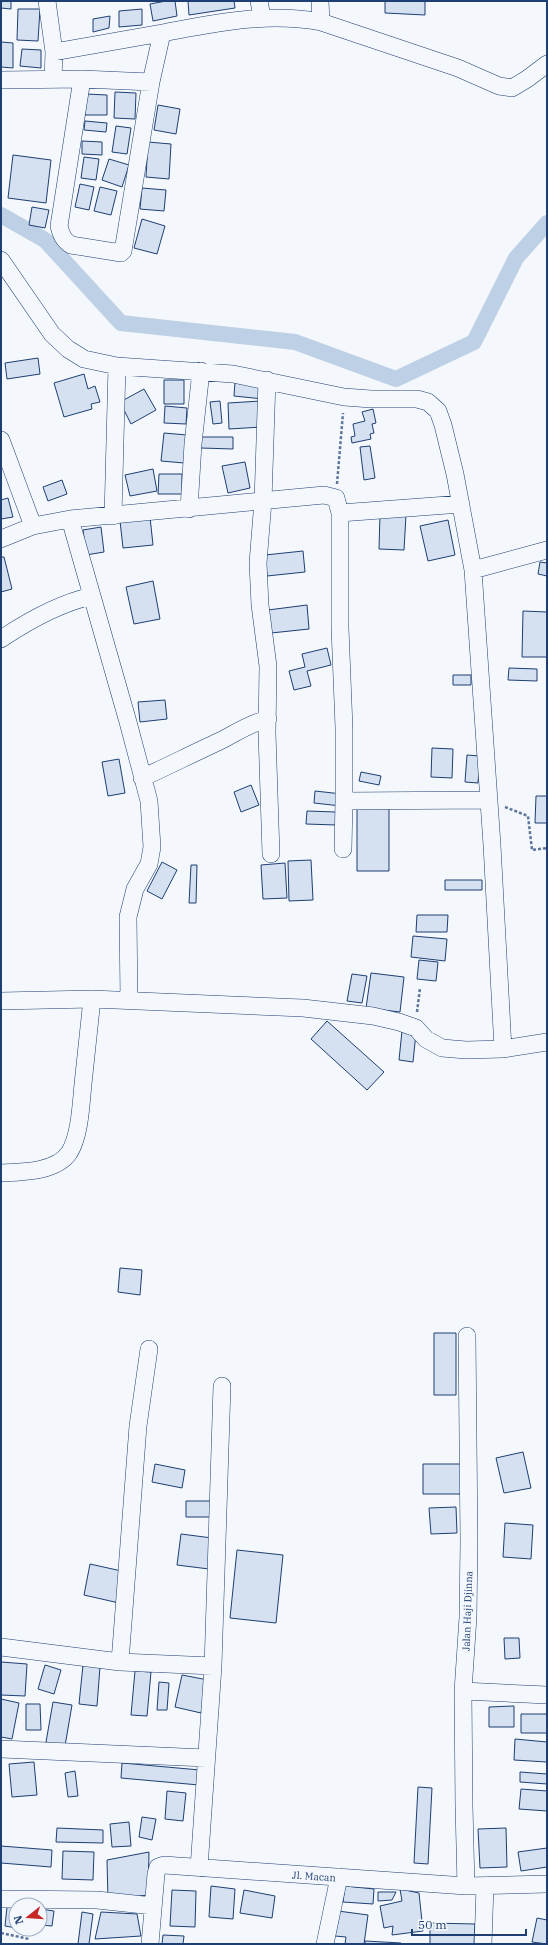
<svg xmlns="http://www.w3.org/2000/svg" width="548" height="1945" font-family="'IBM Plex Serif',serif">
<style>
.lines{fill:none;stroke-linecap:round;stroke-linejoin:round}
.canal{stroke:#bed0e5;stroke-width:16}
.building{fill:#d5e0f0;stroke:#1d3f73}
.minor-casing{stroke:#1d3f73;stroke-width:18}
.path{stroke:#5e769c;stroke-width:2.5;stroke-dasharray:3 2;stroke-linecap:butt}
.minor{stroke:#f4f7fb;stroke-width:17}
.labels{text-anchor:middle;stroke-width:3;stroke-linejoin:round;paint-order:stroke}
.street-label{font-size:10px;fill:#1d3f73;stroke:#f4f7fb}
</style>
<rect width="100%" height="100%" fill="#f4f7fb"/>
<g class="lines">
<path class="canal" d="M 1,215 L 45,240 L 121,323 L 295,342 L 396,379 L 474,342 L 516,258 L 547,223"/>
</g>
<path class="building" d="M 1,1 L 11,1 L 11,9 L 1,8 Z
M 166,1 L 175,1 L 177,16 L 153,21 L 150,4 Z
M 188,1 L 234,1 L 235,8 L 189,15 Z
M 385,1 L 425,1 L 425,15 L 385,13 Z
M 18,9 L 40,9 L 38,41 L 17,40 Z
M 142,9 L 142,25 L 119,27 L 119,11 Z
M 110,16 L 109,28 L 93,32 L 93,19 Z
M 1,42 L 13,43 L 13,68 L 1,67 Z
M 22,49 L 41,50 L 41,68 L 20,66 Z
M 115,92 L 136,93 L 135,119 L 114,118 Z
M 86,94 L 107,95 L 107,115 L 85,115 Z
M 158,105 L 180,109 L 176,134 L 154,130 Z
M 85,121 L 107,123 L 106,132 L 84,130 Z
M 116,126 L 131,128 L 127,154 L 112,152 Z
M 82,141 L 102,142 L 102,155 L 82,154 Z
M 148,142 L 171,144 L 169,179 L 146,177 Z
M 13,155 L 51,160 L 46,203 L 8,198 Z
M 84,157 L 99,159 L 96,180 L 81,178 Z
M 109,159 L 129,165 L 122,187 L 102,180 Z
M 80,184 L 94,187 L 89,210 L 75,207 Z
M 100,187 L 117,191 L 111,215 L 94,211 Z
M 142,188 L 166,190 L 164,211 L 140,209 Z
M 32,207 L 49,210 L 45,228 L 29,225 Z
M 142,219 L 165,226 L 157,254 L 134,248 Z
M 38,358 L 40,374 L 7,379 L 5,363 Z
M 84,374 L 88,389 L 95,386 L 100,402 L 91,404 L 92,409 L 64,417 L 54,383 Z
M 164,380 L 184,380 L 184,404 L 164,404 Z
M 235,382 L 264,385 L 263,399 L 234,396 Z
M 144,389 L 156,410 L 131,424 L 120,402 Z
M 220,401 L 222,423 L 213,424 L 210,402 Z
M 261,401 L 262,427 L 229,429 L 228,403 Z
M 165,406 L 187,408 L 186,424 L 164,423 Z
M 373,409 L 376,423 L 372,424 L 374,433 L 370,434 L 371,439 L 352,443 L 351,437 L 355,436 L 353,424 L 365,421 L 362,412 Z
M 164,433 L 187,435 L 184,463 L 161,461 Z
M 201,437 L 233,437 L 233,449 L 201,448 Z
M 370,446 L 375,478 L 364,480 L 360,447 Z
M 245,462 L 250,488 L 228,493 L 222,466 Z
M 153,469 L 157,491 L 130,496 L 125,475 Z
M 159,474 L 182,474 L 182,494 L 158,494 Z
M 62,480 L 67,494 L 48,501 L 43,487 Z
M 8,498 L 13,517 L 1,519 L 1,500 Z
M 380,514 L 406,515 L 404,550 L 379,549 Z
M 150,517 L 153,545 L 123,548 L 120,521 Z
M 448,520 L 455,555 L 428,561 L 420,526 Z
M 101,527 L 104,552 L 86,555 L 83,530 Z
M 303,551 L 305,572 L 267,576 L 265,555 Z
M 1,557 L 4,557 L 12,589 L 1,592 Z
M 540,562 L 547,563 L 547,576 L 538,574 Z
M 153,581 L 160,619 L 134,624 L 126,587 Z
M 307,605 L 309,629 L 271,633 L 268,610 Z
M 523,611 L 547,612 L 547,657 L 522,657 Z
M 327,648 L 331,665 L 307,671 L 311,686 L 294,690 L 289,671 L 305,667 L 302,654 Z
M 509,668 L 537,669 L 537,681 L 508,680 Z
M 453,675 L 471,675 L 471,685 L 453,685 Z
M 165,700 L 167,719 L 140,722 L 138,702 Z
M 432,748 L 453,749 L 452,778 L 431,777 Z
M 467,755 L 480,756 L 478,783 L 465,782 Z
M 119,759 L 125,793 L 108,796 L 102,762 Z
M 361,772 L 381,776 L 379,785 L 359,781 Z
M 251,785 L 259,805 L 241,812 L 234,792 Z
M 315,791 L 342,794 L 341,806 L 314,803 Z
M 536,796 L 547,796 L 547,823 L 535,823 Z
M 357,804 L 389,804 L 389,871 L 357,871 Z
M 307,811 L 336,812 L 336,825 L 306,824 Z
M 311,860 L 313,900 L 289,901 L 288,861 Z
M 162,862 L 177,870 L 162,899 L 147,891 Z
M 285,863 L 287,898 L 263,899 L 261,865 Z
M 191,865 L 197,865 L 196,903 L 189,903 Z
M 445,880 L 482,880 L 482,890 L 445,890 Z
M 417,915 L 448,915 L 447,932 L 416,932 Z
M 413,936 L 447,939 L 445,961 L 411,957 Z
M 419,960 L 438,962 L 436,981 L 417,979 Z
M 371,973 L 404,977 L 400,1012 L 366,1008 Z
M 352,974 L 367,976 L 362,1003 L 347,1001 Z
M 327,1021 L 384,1072 L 367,1090 L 311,1039 Z
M 402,1031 L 416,1033 L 413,1062 L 399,1060 Z
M 120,1268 L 142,1270 L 140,1295 L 118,1292 Z
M 434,1333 L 456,1333 L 456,1395 L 434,1395 Z
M 523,1452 L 531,1488 L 504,1493 L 496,1458 Z
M 155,1464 L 185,1470 L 182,1488 L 152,1482 Z
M 423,1464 L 462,1464 L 462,1494 L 423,1494 Z
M 186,1501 L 211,1501 L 211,1517 L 186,1517 Z
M 456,1507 L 457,1533 L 431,1534 L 429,1508 Z
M 505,1523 L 533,1525 L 531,1559 L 503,1557 Z
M 181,1534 L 212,1538 L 209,1569 L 177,1565 Z
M 237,1550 L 283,1555 L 276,1623 L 230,1618 Z
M 90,1564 L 126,1572 L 119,1603 L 84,1595 Z
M 504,1638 L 519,1638 L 520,1658 L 505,1659 Z
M 1,1662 L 27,1664 L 25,1696 L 1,1695 Z
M 45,1665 L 61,1670 L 54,1694 L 38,1689 Z
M 83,1665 L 100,1667 L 97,1706 L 79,1704 Z
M 135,1671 L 151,1672 L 147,1716 L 131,1715 Z
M 182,1675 L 208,1680 L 201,1713 L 175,1707 Z
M 159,1682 L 169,1683 L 167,1710 L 157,1710 Z
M 1,1699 L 19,1703 L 12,1739 L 1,1737 Z
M 53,1702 L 72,1705 L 65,1746 L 46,1742 Z
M 26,1704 L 40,1704 L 41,1730 L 26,1730 Z
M 514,1706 L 514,1727 L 489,1727 L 489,1707 Z
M 521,1714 L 547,1714 L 547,1733 L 521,1733 Z
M 515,1739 L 547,1742 L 547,1762 L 514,1760 Z
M 34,1762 L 37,1795 L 12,1797 L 9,1764 Z
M 122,1763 L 200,1770 L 199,1785 L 121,1778 Z
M 75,1771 L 78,1796 L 68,1797 L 65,1773 Z
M 520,1772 L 547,1774 L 547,1784 L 520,1782 Z
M 418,1787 L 432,1788 L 428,1864 L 414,1863 Z
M 521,1789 L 547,1791 L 547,1811 L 519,1809 Z
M 167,1791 L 186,1793 L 183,1821 L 165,1819 Z
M 142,1817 L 156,1819 L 152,1840 L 139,1837 Z
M 129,1822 L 131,1846 L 112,1847 L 110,1824 Z
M 57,1828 L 103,1830 L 103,1843 L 56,1842 Z
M 506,1828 L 507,1867 L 480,1868 L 478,1829 Z
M 1,1846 L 52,1850 L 51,1867 L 1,1863 Z
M 547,1848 L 547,1867 L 521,1871 L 518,1852 Z
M 63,1851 L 94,1852 L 93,1880 L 62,1879 Z
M 149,1852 L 148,1895 L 108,1900 L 107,1860 Z
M 211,1886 L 235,1889 L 233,1919 L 209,1917 Z
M 345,1886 L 374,1889 L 373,1904 L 343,1902 Z
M 400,1889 L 419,1893 L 423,1931 L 392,1935 L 393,1926 L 384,1928 L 380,1906 L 402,1901 Z
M 172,1890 L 196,1891 L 195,1927 L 170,1926 Z
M 244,1890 L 275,1896 L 272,1918 L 240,1913 Z
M 378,1892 L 396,1892 L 392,1900 L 378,1901 Z
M 7,1907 L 16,1908 L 16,1928 L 5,1926 Z
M 40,1909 L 54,1911 L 52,1926 L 40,1925 Z
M 338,1911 L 368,1915 L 364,1944 L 345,1944 L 346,1937 L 335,1936 Z
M 82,1912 L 93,1914 L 89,1944 L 78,1944 Z
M 101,1912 L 137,1914 L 141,1936 L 95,1939 Z
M 537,1918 L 547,1920 L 547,1944 L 532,1942 Z
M 430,1923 L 475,1924 L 474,1944 L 430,1944 Z
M 163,1935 L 184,1936 L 183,1944 L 162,1944 Z
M 365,1941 L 401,1943 L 401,1944 L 365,1944 Z"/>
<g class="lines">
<g class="minor-casing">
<path id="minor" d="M 47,1 L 54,52 L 53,79
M 259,1 L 262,17
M 321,22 L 458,68 L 499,86 L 512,88 L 527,79 L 547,64
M 54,52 L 162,33
M 82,79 L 59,226 C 61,234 63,240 71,245 L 121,253 L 123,251 L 151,82 L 162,33 C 217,23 266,12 321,22 L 320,1
M 1,80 L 82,79 L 151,82
M 1,260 L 52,334 L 68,349 L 84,359 L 117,366 L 233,374 L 344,397 L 371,399 L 417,399 L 428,402 L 438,411 L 443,425 L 455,474 L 473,570 L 492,845 L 503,1049 L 547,1042
M 267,380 L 263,501 L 258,563 L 260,605 L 268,666 L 267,733 L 271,854
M 1,440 L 33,526 L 1,539
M 189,509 L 193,444 L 201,371
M 340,513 L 461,504
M 113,516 L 117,366
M 70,519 L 324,495 L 336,498 L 340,513 L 340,628 L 344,728 L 344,801 L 488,800
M 33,526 L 70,519 L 128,722 L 149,801 L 152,847 L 149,864 L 135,889 L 128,917 L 129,1000
M 473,570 L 547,550
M 1,639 C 28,621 60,603 92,596
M 142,778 C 168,766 194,753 220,741 C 236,733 250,723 268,719
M 343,849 L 344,801
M 1,1001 L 92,999 L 303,1008 L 373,1016 L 399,1022 L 416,1028 L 426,1039 L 442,1048 L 466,1050 L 503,1049
M 1,1173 C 22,1172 56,1172 69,1153 C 80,1136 81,1104 83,1084 C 86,1056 89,1027 92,999
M 1,1647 L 120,1662 L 213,1666 L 199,1868
M 120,1662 L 138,1426 L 149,1349
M 213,1666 L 222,1386
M 463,1691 L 547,1695
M 1,1749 L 206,1758
M 466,1886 L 464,1806 L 463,1691 L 468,1617 L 469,1541 L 467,1336
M 4,1899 L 97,1900 L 153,1906
M 150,1944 L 156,1874 L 158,1867 L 164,1865 L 466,1886 L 547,1884
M 325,1944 L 339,1877
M 483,1944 L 485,1886"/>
</g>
<path class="path" d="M 337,484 L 343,413
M 505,807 L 528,816 L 532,850 L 547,848
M 417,1012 L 420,988
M 1,1933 L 29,1939"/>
<use href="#minor" class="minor"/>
</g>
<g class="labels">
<g class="street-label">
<text transform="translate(467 1611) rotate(-88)" y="4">Jalan Haji Djinna</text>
<text transform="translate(314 1876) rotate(4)" y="4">Jl. Macan</text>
</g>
</g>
<rect width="548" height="1945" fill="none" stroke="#1d3f73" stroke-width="4"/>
<g transform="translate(28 1917) rotate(253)"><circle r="19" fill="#f4f7fb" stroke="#9eadc5"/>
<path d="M0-3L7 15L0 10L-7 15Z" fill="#c62828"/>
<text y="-6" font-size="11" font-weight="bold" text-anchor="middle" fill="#1d3f73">N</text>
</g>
<path d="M412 1929v6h114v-6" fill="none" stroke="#1d3f73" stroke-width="2"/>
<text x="418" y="1929" font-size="12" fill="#1d3f73" stroke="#f4f7fb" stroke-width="3" paint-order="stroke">50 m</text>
</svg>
